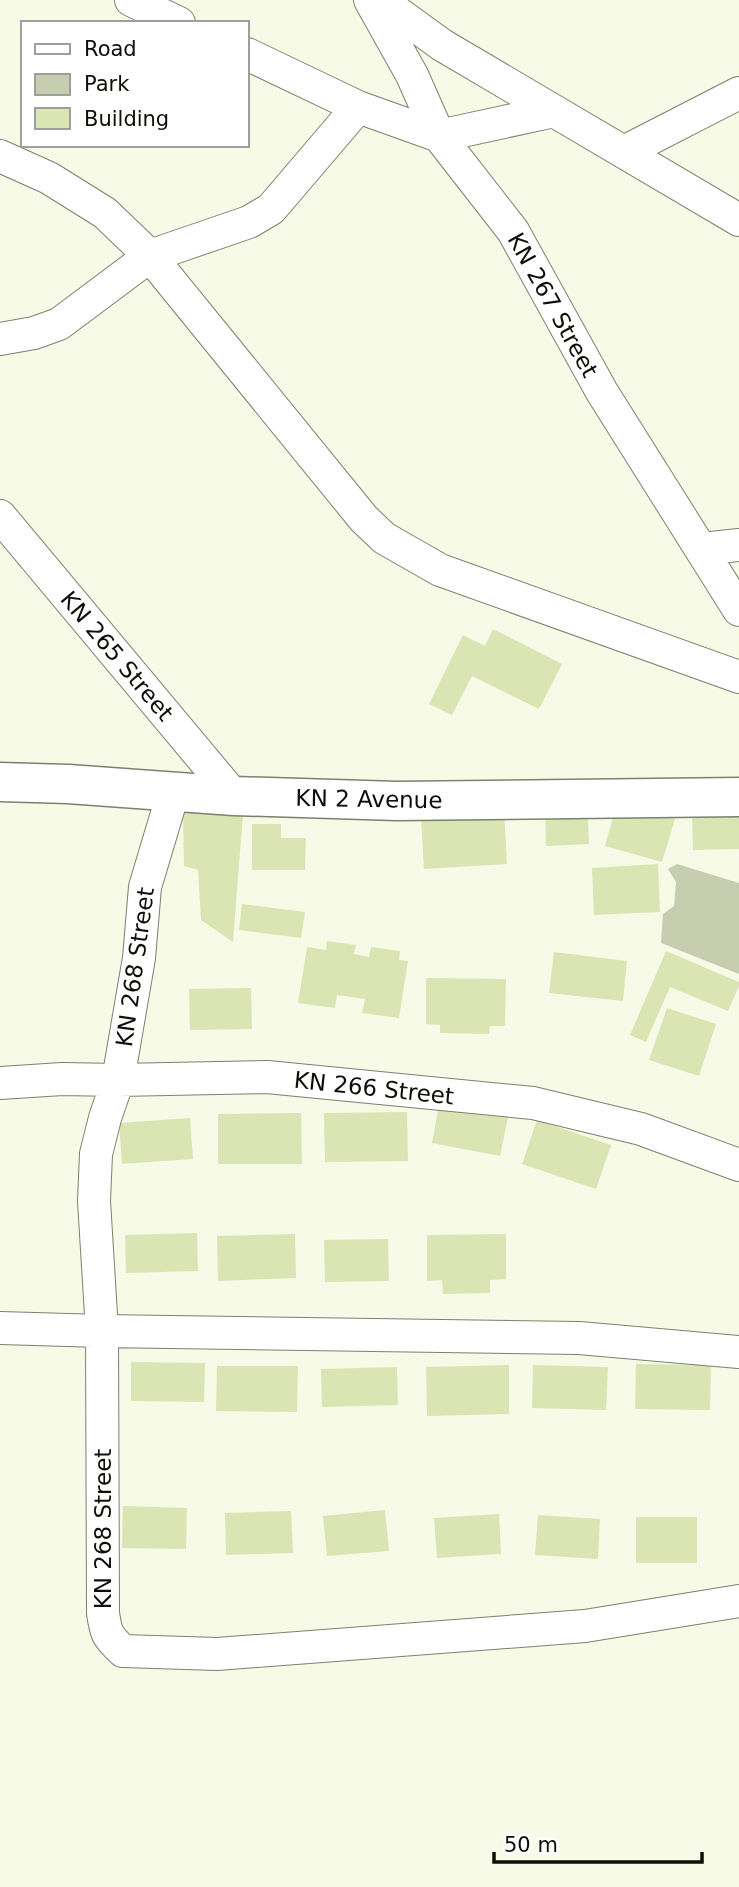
<svg xmlns="http://www.w3.org/2000/svg" width="739" height="1887" font-family="'DejaVu Sans',sans-serif">
<style>
.green{fill:#c7cdaf}
.building{fill:#dbe5b4}
.lines{fill:none;stroke-linecap:round;stroke-linejoin:round}
.street-casing{stroke:#7c806e;stroke-width:34}
.secondary-casing{stroke:#7c806e;stroke-width:41}
.street{stroke:#fff;stroke-width:32}
.secondary{stroke:#fff;stroke-width:38}
.labels{text-anchor:middle;stroke-width:5;stroke-linejoin:round;paint-order:stroke}
.street-label{font-size:23px;fill:#0d0e08;stroke:#fff}
</style>
<rect width="100%" height="100%" fill="#f6fae6"/>
<path class="green" d="M 677,864 L 739,883 L 739,974 L 661,943 L 663,914 L 674,906 L 676,882 L 668,869 Z"/>
<path class="building" d="M 493,629 L 562,664 L 539,709 L 472,676 L 452,715 L 429,704 L 463,635 L 485,646 Z
M 207,797 L 213,815 L 219,815 L 223,798 L 244,800 L 233,942 L 201,920 L 198,870 L 184,866 L 183,813 Z
M 587,797 L 589,844 L 546,846 L 545,798 Z
M 617,803 L 675,819 L 662,862 L 605,846 Z
M 739,810 L 739,849 L 693,850 L 692,812 Z
M 504,811 L 507,864 L 424,869 L 421,816 Z
M 252,824 L 281,824 L 281,838 L 306,838 L 305,870 L 252,870 Z
M 658,864 L 660,912 L 594,915 L 592,868 Z
M 242,904 L 305,912 L 301,938 L 239,930 Z
M 327,941 L 356,945 L 354,954 L 369,957 L 371,947 L 400,951 L 399,960 L 408,961 L 399,1018 L 362,1013 L 365,999 L 337,995 L 335,1008 L 298,1003 L 307,947 L 326,950 Z
M 666,951 L 739,982 L 739,986 L 728,1011 L 670,987 L 646,1042 L 630,1035 Z
M 554,952 L 627,961 L 623,1001 L 549,993 Z
M 426,978 L 506,979 L 505,1026 L 490,1026 L 489,1034 L 440,1033 L 440,1025 L 426,1024 Z
M 251,988 L 252,1029 L 190,1030 L 189,989 Z
M 667,1008 L 716,1024 L 699,1076 L 649,1060 Z
M 439,1105 L 508,1117 L 500,1156 L 432,1143 Z
M 407,1112 L 408,1161 L 325,1162 L 324,1113 Z
M 301,1113 L 302,1164 L 218,1164 L 218,1114 Z
M 190,1118 L 193,1159 L 122,1164 L 119,1123 Z
M 537,1120 L 611,1145 L 596,1189 L 522,1164 Z
M 197,1233 L 198,1271 L 126,1273 L 125,1235 Z
M 295,1234 L 296,1278 L 218,1281 L 217,1236 Z
M 506,1234 L 506,1279 L 490,1280 L 490,1293 L 443,1294 L 442,1280 L 427,1281 L 427,1235 Z
M 388,1239 L 389,1281 L 325,1282 L 324,1240 Z
M 131,1362 L 205,1363 L 204,1402 L 131,1401 Z
M 636,1364 L 711,1365 L 710,1410 L 635,1409 Z
M 509,1365 L 509,1414 L 427,1416 L 426,1367 Z
M 533,1365 L 608,1367 L 606,1410 L 532,1408 Z
M 217,1366 L 298,1366 L 297,1412 L 216,1411 Z
M 397,1367 L 398,1405 L 322,1407 L 321,1369 Z
M 123,1506 L 187,1508 L 186,1549 L 122,1548 Z
M 385,1510 L 389,1551 L 327,1556 L 323,1516 Z
M 291,1511 L 293,1553 L 226,1555 L 225,1513 Z
M 499,1514 L 501,1554 L 437,1558 L 434,1518 Z
M 538,1515 L 600,1519 L 598,1559 L 535,1555 Z
M 636,1517 L 697,1517 L 697,1563 L 636,1563 Z"/>
<g class="lines">
<g class="street-casing">
<path id="street" d="M 131,0 L 179,23
M 370,0 L 412,75 L 439,136 L 513,231 L 602,392 L 739,610
M 380,0 L 442,45 L 739,220
M 247,54 L 358,107 L 439,136 L 554,111
M 624,152 L 739,93
M 0,156 L 49,178 L 105,213 L 150,256 L 364,519 L 384,538 L 440,570 L 739,677
M 0,339 L 34,333 L 59,324 L 150,256 L 249,222 L 271,209 L 358,107
M 0,516 L 234,796
M 702,549 L 739,545
M 174,790 L 145,887 L 139,958 L 118,1080 L 105,1118 L 96,1154 L 94,1201 L 102,1331 L 103,1613 C 106,1634 107,1636 123,1651 L 217,1654 L 585,1626 L 739,1601
M 0,1083 L 62,1079 L 118,1080 L 267,1077 L 533,1103 L 641,1129 L 739,1165
M 0,1328 L 102,1331 L 579,1338 L 739,1352"/>
</g>
<g class="secondary-casing">
<path id="secondary" d="M 0,782 L 68,784 L 234,796 L 397,801 L 739,797"/>
</g>
<use href="#street" class="street"/>
<use href="#secondary" class="secondary"/>
</g>
<g class="labels">
<g class="street-label">
<text transform="translate(553 305) rotate(61)" y="8">KN 267 Street</text>
<text transform="translate(117 656) rotate(50)" y="8">KN 265 Street</text>
<text transform="translate(369 799) rotate(1)" y="8">KN 2 Avenue</text>
<text transform="translate(135 967) rotate(-82)" y="8">KN 268 Street</text>
<text transform="translate(374 1088) rotate(6)" y="8">KN 266 Street</text>
<text transform="translate(103 1529) rotate(-90)" y="8">KN 268 Street</text>
</g>
</g>
<rect x="21" y="21" width="228" height="126" fill="#ffffff" stroke="#9e9f9c" stroke-width="2"/>
<rect x="35" y="44" width="35" height="10" fill="#ffffff" stroke="#9e9f9c" stroke-width="2"/>
<text x="84" y="56" font-size="21" fill="#0d0e08">Road</text>
<rect x="35" y="74" width="35" height="21" fill="#c7cdaf" stroke="#9e9f9c" stroke-width="2"/>
<text x="84" y="91" font-size="21" fill="#0d0e08">Park</text>
<rect x="35" y="108" width="35" height="21" fill="#dbe5b4" stroke="#9e9f9c" stroke-width="2"/>
<text x="84" y="126" font-size="21" fill="#0d0e08">Building</text>
<path d="M494 1852v10h208v-10" fill="none" stroke="#0d0e08" stroke-width="3.5"/>
<text x="504" y="1852" font-size="21" fill="#0d0e08" stroke="#ffffff" stroke-width="5" paint-order="stroke">50 m</text>
</svg>
